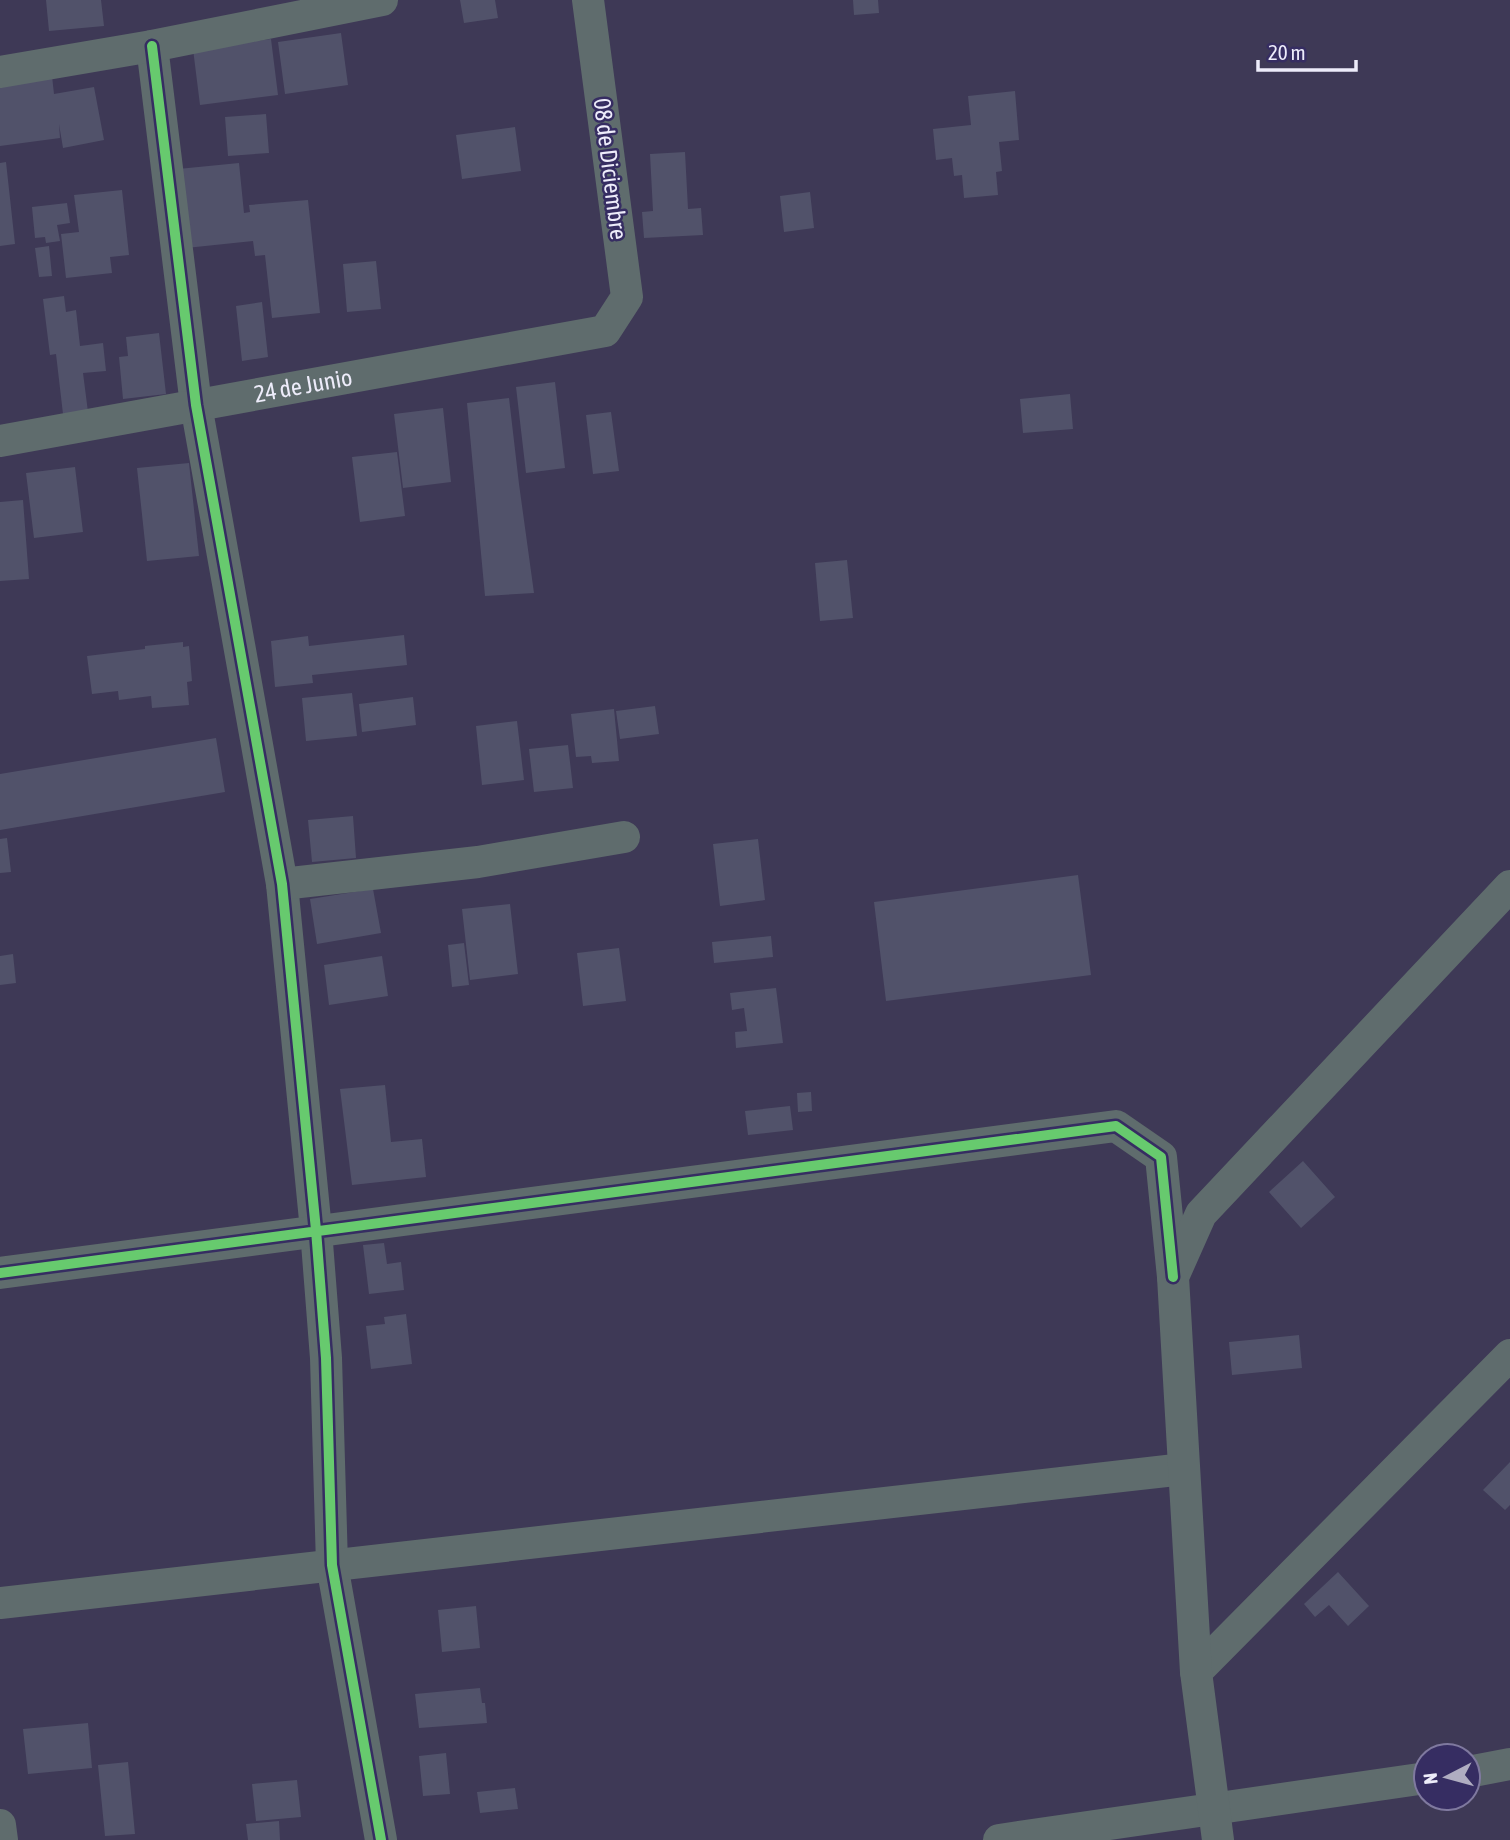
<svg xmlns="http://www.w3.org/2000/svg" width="1510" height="1840" font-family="'Asap Condensed',sans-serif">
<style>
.building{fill:#51526a}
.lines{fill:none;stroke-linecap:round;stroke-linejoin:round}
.minor{stroke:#5f6c6d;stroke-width:32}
.cycleway-casing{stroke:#362d62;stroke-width:15}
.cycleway{stroke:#67ca6e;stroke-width:10}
.labels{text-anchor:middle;stroke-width:5;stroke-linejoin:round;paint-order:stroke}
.street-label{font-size:24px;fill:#edecfa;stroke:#362d62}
</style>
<rect width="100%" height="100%" fill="#3e3956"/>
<path class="building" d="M 46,0 L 101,0 L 104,26 L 49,31 Z
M 460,0 L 495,0 L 498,18 L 464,23 Z
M 853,0 L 878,0 L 879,13 L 854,15 Z
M 341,33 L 348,85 L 285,94 L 278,42 Z
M 271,39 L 278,95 L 200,105 L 193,49 Z
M 51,67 L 54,94 L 94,87 L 104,140 L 63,148 L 59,124 L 60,138 L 0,146 L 0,74 Z
M 1015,91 L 1019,140 L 999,142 L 1002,171 L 996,172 L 998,195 L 964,198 L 962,175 L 954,176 L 952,158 L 936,160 L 933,129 L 971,125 L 968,96 Z
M 266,114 L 269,153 L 228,156 L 225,117 Z
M 515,127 L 521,171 L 462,179 L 456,135 Z
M 685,152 L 688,209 L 701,208 L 703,235 L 644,238 L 642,212 L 653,211 L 650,154 Z
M 6,162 L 15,244 L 0,246 L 0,163 Z
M 239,163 L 244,213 L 250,212 L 249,205 L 308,200 L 320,313 L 272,318 L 265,255 L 255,256 L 253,241 L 186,248 L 178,169 Z
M 122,190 L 129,255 L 110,257 L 112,273 L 66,278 L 61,234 L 79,232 L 74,195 Z
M 810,192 L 814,228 L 784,232 L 780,196 Z
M 67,203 L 70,223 L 57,225 L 60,241 L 46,243 L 45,237 L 35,238 L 32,207 Z
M 49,246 L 52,276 L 39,277 L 35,248 Z
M 376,261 L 381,309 L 347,312 L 343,264 Z
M 64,296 L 66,312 L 76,310 L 80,346 L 103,343 L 106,371 L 83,373 L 88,412 L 63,414 L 56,354 L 50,355 L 43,299 Z
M 262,302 L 268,357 L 242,361 L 236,306 Z
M 159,333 L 166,394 L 123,399 L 119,357 L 128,356 L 126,337 Z
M 555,382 L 565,468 L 526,473 L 516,387 Z
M 1070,394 L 1073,429 L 1023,433 L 1020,399 Z
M 509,398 L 519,484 L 534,593 L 485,596 L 467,403 Z
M 443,408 L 451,482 L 403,488 L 394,414 Z
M 611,412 L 619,471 L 593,474 L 586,415 Z
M 397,452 L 405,516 L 360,522 L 352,457 Z
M 189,463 L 199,556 L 147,561 L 137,468 Z
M 75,467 L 83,532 L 34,538 L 26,473 Z
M 23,500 L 29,579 L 0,581 L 0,502 Z
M 847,560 L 853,618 L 820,621 L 815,563 Z
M 404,635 L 407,665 L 312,675 L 313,683 L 275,687 L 271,641 L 308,636 L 309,646 Z
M 183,642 L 183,647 L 189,646 L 192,681 L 187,682 L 189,705 L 152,708 L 151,696 L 119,700 L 118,691 L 92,694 L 87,656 L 145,649 L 145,646 Z
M 352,693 L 357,736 L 306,741 L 302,698 Z
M 413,697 L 416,725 L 362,732 L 359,704 Z
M 655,706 L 659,734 L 620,739 L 616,711 Z
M 614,709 L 619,761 L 592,763 L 591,756 L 576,757 L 571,714 Z
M 517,721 L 524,780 L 482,785 L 476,726 Z
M 216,738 L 225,792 L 0,830 L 0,774 Z
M 568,745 L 573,788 L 534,792 L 529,749 Z
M 353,816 L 356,858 L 312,862 L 308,820 Z
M 7,838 L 11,872 L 0,873 L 0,839 Z
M 758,839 L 765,900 L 720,906 L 713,844 Z
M 1078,875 L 1091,975 L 886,1001 L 874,902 Z
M 373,889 L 381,933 L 317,944 L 310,899 Z
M 510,904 L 518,974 L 470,980 L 462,909 Z
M 771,936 L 773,957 L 714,963 L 712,942 Z
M 464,943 L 469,985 L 452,987 L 448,945 Z
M 619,948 L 626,1001 L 583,1006 L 577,953 Z
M 13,954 L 16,983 L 0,985 L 0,956 Z
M 382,956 L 388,996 L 329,1005 L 324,965 Z
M 776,988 L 783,1043 L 736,1048 L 735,1032 L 747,1031 L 744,1008 L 732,1010 L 730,993 Z
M 385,1085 L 391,1142 L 422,1139 L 426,1177 L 352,1185 L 340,1089 Z
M 811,1092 L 812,1111 L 798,1112 L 797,1093 Z
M 790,1106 L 793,1130 L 748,1135 L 745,1111 Z
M 1303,1161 L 1335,1197 L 1301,1228 L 1269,1192 Z
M 384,1243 L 387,1264 L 401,1262 L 404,1290 L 369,1294 L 363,1245 Z
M 406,1314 L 412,1364 L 371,1369 L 366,1326 L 385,1324 L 384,1317 Z
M 1299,1335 L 1302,1368 L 1232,1375 L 1229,1342 Z
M 1510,1462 L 1510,1505 L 1505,1510 L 1483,1490 Z
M 1338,1572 L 1369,1606 L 1348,1626 L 1329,1605 L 1315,1617 L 1304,1604 Z
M 476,1606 L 480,1648 L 442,1652 L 438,1610 Z
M 480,1688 L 482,1703 L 485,1703 L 487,1723 L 419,1728 L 415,1694 Z
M 88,1723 L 92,1768 L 28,1774 L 23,1729 Z
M 446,1753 L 450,1794 L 423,1796 L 419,1756 Z
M 128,1762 L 135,1834 L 105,1836 L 98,1765 Z
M 297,1780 L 301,1817 L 256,1821 L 252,1784 Z
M 515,1788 L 518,1809 L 480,1813 L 477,1792 Z
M 279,1821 L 280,1840 L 248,1840 L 246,1824 Z"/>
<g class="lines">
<g class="minor">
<path d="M 152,46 L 196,405 L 282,884 L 316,1230 L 326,1358 L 332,1565 L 381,1840"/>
<path d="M 0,72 L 152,46 L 382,0"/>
<path id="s1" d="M 0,441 L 605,331 L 627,297 L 588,0"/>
<path d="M 282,884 L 478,862 L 624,837"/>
<path d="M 0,1273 L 1116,1126 L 1161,1157 L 1173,1277"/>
<path d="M 0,1603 L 1184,1469"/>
<path d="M 1196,1672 L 1510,1355"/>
<path d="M 1468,1772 L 1510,1764"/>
<path d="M 0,1825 L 2,1840"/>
<path d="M 999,1840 L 1426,1778"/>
<path d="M 1218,1840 L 1196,1672 L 1173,1277 L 1201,1214 L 1510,886"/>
</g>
<g class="cycleway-casing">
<path id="cycleway" d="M 152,46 L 196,405 L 282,884 L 316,1230 L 326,1358 L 332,1565 L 381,1840
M 0,1273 L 1116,1126 L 1161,1157 L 1173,1277"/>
</g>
<use href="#cycleway" class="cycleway"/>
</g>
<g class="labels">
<g class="street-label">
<text transform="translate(610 169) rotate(83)" y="8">08 de Diciembre</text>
<text dy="8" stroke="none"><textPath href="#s1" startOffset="308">24 de Junio</textPath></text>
</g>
</g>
<g transform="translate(1447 1777) rotate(264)"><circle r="33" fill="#362d62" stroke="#7f799f" stroke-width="2"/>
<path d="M0-5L12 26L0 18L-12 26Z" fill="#b0adc1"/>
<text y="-10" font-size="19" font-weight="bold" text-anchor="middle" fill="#edecfa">N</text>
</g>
<path d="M1258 60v10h98v-10" fill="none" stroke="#edecfa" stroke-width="3.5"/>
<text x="1268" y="60" font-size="21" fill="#edecfa" stroke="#362d62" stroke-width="5" paint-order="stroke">20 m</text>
</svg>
